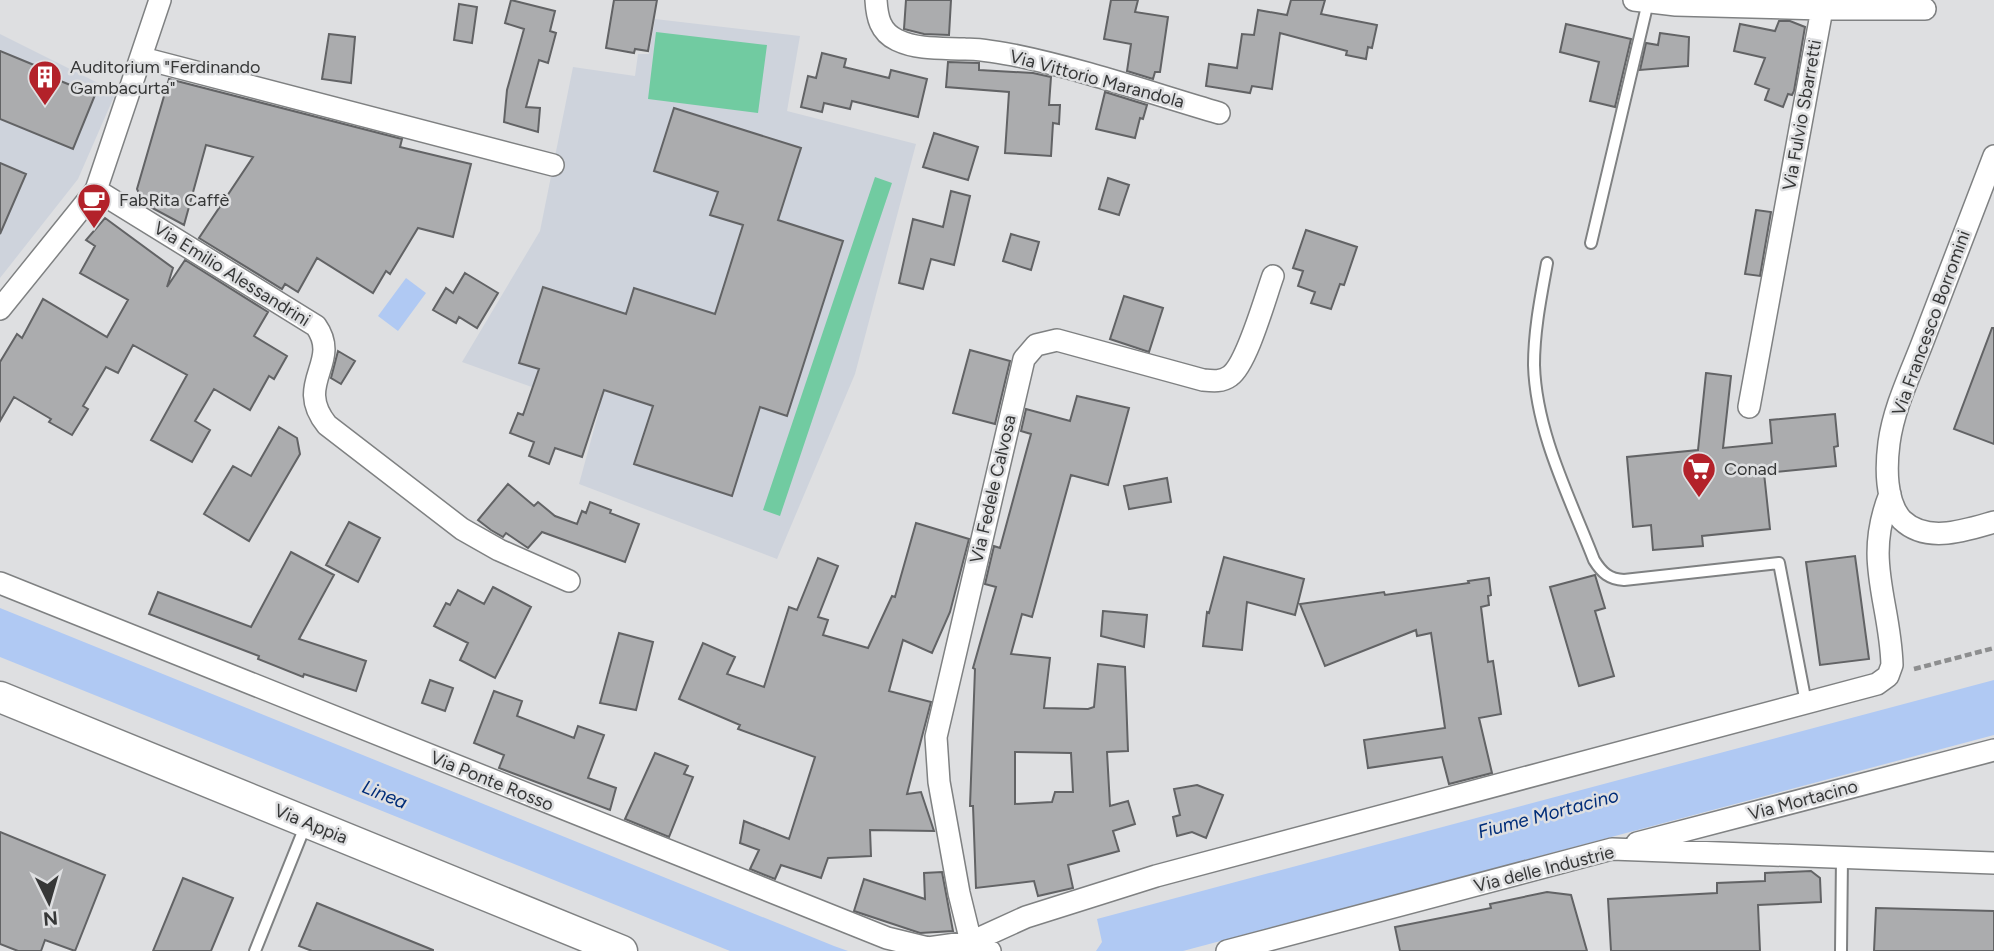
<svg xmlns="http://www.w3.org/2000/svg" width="1994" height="951" font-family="Figtree,sans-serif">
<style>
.built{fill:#ced3dc}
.green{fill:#71cba1}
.water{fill:#b0c9f3}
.building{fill:#abacae;stroke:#626365;stroke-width:2;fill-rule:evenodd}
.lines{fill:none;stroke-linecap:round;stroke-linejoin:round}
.service-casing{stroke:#7f8182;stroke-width:14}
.minor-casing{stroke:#7f8182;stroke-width:24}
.secondary-casing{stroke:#7f8182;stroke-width:33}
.path{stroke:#8d8e8f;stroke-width:4.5;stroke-dasharray:7 3.5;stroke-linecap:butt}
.service{stroke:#fff;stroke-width:10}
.minor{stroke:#fff;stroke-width:21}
.secondary{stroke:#fff;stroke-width:30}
.labels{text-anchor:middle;stroke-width:5;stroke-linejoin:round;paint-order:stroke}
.poi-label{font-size:18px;fill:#363737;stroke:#dedfe1;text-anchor:start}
.street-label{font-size:18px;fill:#363737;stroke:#dedfe1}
.water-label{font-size:19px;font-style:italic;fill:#002d79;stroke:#dedfe1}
</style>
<rect width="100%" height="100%" fill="#dedfe1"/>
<path class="built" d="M 655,19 L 800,36 L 787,111 L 916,144 L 855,374 L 777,559 L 579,484 L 599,411 L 462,362 L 540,231 L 573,67 L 635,76 L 638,54 L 649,54 Z
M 0,34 L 116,92 L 78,179 L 0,278 Z"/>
<path class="green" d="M 656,32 L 767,45 L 758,113 L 648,99 Z
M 875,177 L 892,183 L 780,516 L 763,510 Z"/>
<path class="water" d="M 406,278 L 426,293 L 398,331 L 378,316 Z
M 0,608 L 834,946 L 848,951 L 730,951 L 0,657 Z
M 1994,680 L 1994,735 L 1183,951 L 1096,951 L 1102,942 L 1097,919 Z"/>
<path class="building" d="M 511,0 L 555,11 L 550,31 L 556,33 L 548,63 L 539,60 L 526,107 L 540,108 L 538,132 L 504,122 L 507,90 L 524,29 L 505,23 Z
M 614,0 L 657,0 L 648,51 L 635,49 L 634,53 L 606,48 Z
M 906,0 L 951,0 L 949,35 L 924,34 L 904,29 Z
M 1111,0 L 1138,0 L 1135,12 L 1168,17 L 1160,72 L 1155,72 L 1153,79 L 1127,71 L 1131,44 L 1104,39 Z
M 1291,0 L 1325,0 L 1321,14 L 1377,25 L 1372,48 L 1368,47 L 1366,59 L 1346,55 L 1347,51 L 1280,33 L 1272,89 L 1252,86 L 1250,93 L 1206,86 L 1209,64 L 1237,68 L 1242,34 L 1254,35 L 1258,10 L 1287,15 Z
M 459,4 L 477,7 L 472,43 L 454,40 Z
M 1779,21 L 1790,21 L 1805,27 L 1794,91 L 1792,95 L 1788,94 L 1783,107 L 1765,100 L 1769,89 L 1755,84 L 1765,58 L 1734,51 L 1740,24 L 1775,31 Z
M 1566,24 L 1631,39 L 1615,107 L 1590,101 L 1599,62 L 1560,52 Z
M 1660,33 L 1689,37 L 1688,66 L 1640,70 L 1646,43 L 1658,45 Z
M 329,34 L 355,37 L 351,83 L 322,79 Z
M 0,51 L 34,65 L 63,82 L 95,95 L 73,149 L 0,119 Z
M 822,53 L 846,59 L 844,67 L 889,78 L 891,70 L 927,79 L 918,117 L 852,101 L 850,109 L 824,103 L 822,112 L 801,107 L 808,76 L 816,78 Z
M 948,62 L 979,63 L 979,70 L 1033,73 L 1051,77 L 1049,105 L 1060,105 L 1059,124 L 1053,123 L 1051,156 L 1005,153 L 1009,92 L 946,87 Z
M 169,79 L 402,139 L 400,147 L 471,164 L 453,237 L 418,228 L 390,274 L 386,271 L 373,293 L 317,258 L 298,292 L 285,284 L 282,289 L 199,238 L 253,157 L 206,145 L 184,225 L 143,203 L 137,189 Z
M 1105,92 L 1147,105 L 1143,119 L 1140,118 L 1135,138 L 1096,129 Z
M 674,108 L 801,148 L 778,220 L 843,241 L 787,416 L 760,407 L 732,496 L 634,464 L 653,406 L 604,390 L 582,457 L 555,448 L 549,464 L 529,456 L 534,442 L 510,433 L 518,413 L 523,415 L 539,369 L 519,363 L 543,287 L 626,314 L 634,288 L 715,314 L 743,225 L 710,215 L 718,192 L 654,171 Z
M 934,133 L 978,147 L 968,180 L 923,167 Z
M 0,163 L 26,174 L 0,234 Z
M 1108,178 L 1129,185 L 1119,215 L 1099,209 Z
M 951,191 L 970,196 L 954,265 L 931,259 L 923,289 L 899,283 L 913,219 L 943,227 Z
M 1756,210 L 1771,212 L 1760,276 L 1745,274 Z
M 105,218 L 173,268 L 167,287 L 185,260 L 268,312 L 254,336 L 287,356 L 274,379 L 269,376 L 250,410 L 214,389 L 195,421 L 210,430 L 192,462 L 151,440 L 187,375 L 133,345 L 118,373 L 106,367 L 83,406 L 88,409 L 72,435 L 49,422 L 51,419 L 14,397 L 0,421 L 0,362 L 17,334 L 22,338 L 43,299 L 107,337 L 128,300 L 80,273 L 95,246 L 86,240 Z
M 1306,230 L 1357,247 L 1344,285 L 1340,284 L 1331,309 L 1311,303 L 1315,292 L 1298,286 L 1303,271 L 1293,268 Z
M 1011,234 L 1039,242 L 1031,270 L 1003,261 Z
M 465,273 L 498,293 L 477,328 L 459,317 L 456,323 L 433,310 L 446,288 L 453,293 Z
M 1124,296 L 1163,308 L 1149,352 L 1110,339 Z
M 1992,328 L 1994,328 L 1994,444 L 1954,429 Z
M 970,350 L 1010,361 L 995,424 L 953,413 Z
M 338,351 L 355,361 L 341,384 L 331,378 Z
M 1706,373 L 1731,376 L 1723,448 L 1772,443 L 1770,420 L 1835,414 L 1838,446 L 1834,447 L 1836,466 L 1764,473 L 1770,529 L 1702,536 L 1703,546 L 1653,550 L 1651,525 L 1633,527 L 1627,457 L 1698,450 Z
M 1077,396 L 1129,408 L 1108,485 L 1071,475 L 1032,617 L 1022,614 L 1011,654 L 1050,658 L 1044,708 L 1088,709 L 1094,707 L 1098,664 L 1125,667 L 1128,751 L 1107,752 L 1110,806 L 1128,801 L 1135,824 L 1113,831 L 1119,851 L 1068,865 L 1073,888 L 1038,896 L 1034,881 L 976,888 L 973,806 L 970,806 L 975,669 L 973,668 L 996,587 L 985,584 L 994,546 L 1000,548 L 1031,434 L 1021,431 L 1026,409 L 1070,421 ZM 1015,752 L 1071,753 L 1073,792 L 1055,792 L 1052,802 L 1015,804 Z
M 279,427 L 297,438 L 300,454 L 249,541 L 204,514 L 233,466 L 251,476 Z
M 1167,478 L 1171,502 L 1129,509 L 1124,486 Z
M 508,484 L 534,506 L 538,502 L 555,516 L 577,524 L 582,511 L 586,513 L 590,502 L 611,510 L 610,513 L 639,524 L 625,562 L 542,532 L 528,548 L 506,533 L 503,537 L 491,530 L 478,520 Z
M 349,522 L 380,538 L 358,582 L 326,565 Z
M 916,523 L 969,539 L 950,612 L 932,653 L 903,640 L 889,691 L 931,702 L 907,794 L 921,792 L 934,831 L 870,830 L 871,856 L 828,858 L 821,878 L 781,865 L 775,879 L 750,869 L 759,850 L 740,843 L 744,821 L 789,839 L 815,757 L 738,729 L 740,725 L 679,699 L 703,643 L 735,657 L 727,674 L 764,687 L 789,607 L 797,610 L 818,558 L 838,566 L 818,617 L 828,620 L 823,635 L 868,648 L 892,596 L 895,597 Z
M 291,552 L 334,575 L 299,639 L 366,661 L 356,691 L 304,674 L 303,677 L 258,659 L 259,656 L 149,614 L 158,592 L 251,627 Z
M 1855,556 L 1869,659 L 1820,665 L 1806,562 Z
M 1224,557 L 1304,579 L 1295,615 L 1247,602 L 1242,650 L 1203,646 L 1207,612 L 1209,613 Z
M 1595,575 L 1605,608 L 1595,611 L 1614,676 L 1579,686 L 1550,587 Z
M 1489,578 L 1491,595 L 1488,596 L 1489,605 L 1481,607 L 1488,662 L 1493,661 L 1501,714 L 1479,718 L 1492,773 L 1449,784 L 1442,757 L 1368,768 L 1364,740 L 1445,728 L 1431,633 L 1417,636 L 1416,630 L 1325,666 L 1300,604 L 1384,592 L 1385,595 L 1469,583 L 1468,581 Z
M 493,587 L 531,607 L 495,678 L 460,660 L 468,643 L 434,626 L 446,603 L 450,605 L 458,590 L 484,604 Z
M 1103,611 L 1147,615 L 1144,647 L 1101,636 Z
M 619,633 L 653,642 L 636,710 L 600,703 Z
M 430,680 L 453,688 L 445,711 L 422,703 Z
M 494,691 L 522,701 L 517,716 L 574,738 L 578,726 L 604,735 L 588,778 L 616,788 L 610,810 L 499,768 L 504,755 L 474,743 Z
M 655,753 L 688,766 L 684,774 L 693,777 L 669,837 L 625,819 Z
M 1197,785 L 1223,795 L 1206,838 L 1192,832 L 1177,836 L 1173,817 L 1180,815 L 1174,789 Z
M 0,832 L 105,875 L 75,951 L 45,940 L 41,951 L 18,951 L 0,944 Z
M 1811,871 L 1820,878 L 1821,902 L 1758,905 L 1760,951 L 1611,951 L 1608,899 L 1717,893 L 1717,883 L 1765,881 L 1765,873 Z
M 942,872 L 953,931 L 920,933 L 854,911 L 864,879 L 925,899 L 924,873 Z
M 183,878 L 233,898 L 211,951 L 153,951 Z
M 1547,892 L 1571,895 L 1587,951 L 1400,951 L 1395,927 L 1491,908 L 1490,904 Z
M 317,903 L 433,950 L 433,951 L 312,951 L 299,946 Z
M 1876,908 L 1994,911 L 1994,951 L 1874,951 Z"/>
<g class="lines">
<g class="service-casing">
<path id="service" d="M 1591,243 L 1648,2
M 1547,263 C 1541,296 1534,330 1534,365 C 1536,433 1570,498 1594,560 C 1602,573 1609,579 1624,580 L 1779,563 L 1806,703
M 255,951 L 306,824
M 1841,951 L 1842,857"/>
</g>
<g class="minor-casing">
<path id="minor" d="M 876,0 C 877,17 880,32 897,40 C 918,50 942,48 965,49 C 981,49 997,52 1013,55 C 1082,69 1151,93 1219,113
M 1634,0 L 1676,5 L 1822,9 L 1749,407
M 1822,9 L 1925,9
M 142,58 L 553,165
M 1994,156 C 1971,216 1948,276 1925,336 C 1912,371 1894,406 1889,443 C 1886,466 1885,502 1902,520 C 1927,544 1966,530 1994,522
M 96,190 L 316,326 C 342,363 293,383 327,425 L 462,529 L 499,550 L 569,581
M 0,309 L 96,190 L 160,0
M 0,583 L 887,938 L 928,948 L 971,942 L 990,951
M 1637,843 L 1994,750
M 971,942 L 1026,917 L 1156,876 L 1877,684 L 1888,676 L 1892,665 C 1890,600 1863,561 1890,494
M 971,942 L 959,893 L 939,782 L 936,737 L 1024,359 L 1036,345 L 1057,340 L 1203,380 C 1213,381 1222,382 1230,376 C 1247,364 1265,298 1273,276
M 1227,951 L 1612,849 L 1994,863"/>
</g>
<g class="secondary-casing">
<path id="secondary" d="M 0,697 L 622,951"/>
</g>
<path class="path" d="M 1914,669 L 1994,648"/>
<use href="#service" class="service"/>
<use href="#minor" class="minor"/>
<use href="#secondary" class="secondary"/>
</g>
<defs>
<g id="building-pin" transform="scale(1.75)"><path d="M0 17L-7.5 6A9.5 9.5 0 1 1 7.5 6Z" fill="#b3222a" stroke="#dedfe1"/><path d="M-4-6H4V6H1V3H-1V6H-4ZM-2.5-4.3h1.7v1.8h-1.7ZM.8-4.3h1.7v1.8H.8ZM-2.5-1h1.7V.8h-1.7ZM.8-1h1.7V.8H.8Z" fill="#fff"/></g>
<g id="cafe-pin" transform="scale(1.75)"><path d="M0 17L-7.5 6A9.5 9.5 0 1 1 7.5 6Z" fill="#b3222a" stroke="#dedfe1"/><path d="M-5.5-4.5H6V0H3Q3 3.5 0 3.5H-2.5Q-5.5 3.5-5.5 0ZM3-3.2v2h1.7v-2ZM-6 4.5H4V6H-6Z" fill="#fff"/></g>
<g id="supermarket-pin" transform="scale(1.75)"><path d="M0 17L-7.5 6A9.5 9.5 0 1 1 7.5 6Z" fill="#b3222a" stroke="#dedfe1"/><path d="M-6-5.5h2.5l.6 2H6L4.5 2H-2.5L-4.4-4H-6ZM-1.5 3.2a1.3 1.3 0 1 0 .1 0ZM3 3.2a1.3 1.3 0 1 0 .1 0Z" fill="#fff"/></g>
</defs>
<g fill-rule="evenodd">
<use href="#building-pin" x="45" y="77"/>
<use href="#cafe-pin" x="94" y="200"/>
<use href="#supermarket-pin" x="1699" y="469"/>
</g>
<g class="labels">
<g class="poi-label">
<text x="70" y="73">Auditorium "Ferdinando<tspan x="70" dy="21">Gambacurta"</tspan></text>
<text x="119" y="206">FabRita Caffè</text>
<text x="1724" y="475">Conad</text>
</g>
<g class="street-label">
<text transform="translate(1097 79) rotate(15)" y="6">Via Vittorio Marandola</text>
<text transform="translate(1802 115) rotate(-80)" y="6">Via Fulvio Sbarretti</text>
<text transform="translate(232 274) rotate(32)" y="6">Via Emilio Alessandrini</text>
<text transform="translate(1931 323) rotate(-70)" y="6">Via Francesco Borromini</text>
<text transform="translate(993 489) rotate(-77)" y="6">Via Fedele Calvosa</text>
<text transform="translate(492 781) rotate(22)" y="6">Via Ponte Rosso</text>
<text transform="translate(1803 800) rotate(-15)" y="6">Via Mortacino</text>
<text transform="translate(311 824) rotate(22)" y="6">Via Appia</text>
<text transform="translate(1544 869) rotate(-14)" y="6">Via delle Industrie</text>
</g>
<g class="water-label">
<text transform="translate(385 794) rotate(22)" y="7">Linea</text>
<text transform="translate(1548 813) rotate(-15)" y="7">Fiume Mortacino</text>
</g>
</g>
<g transform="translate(49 902) rotate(175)" stroke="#dedfe1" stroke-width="5" paint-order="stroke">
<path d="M0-5L12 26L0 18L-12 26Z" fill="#363737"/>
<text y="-10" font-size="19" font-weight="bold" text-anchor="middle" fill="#363737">N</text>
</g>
</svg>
